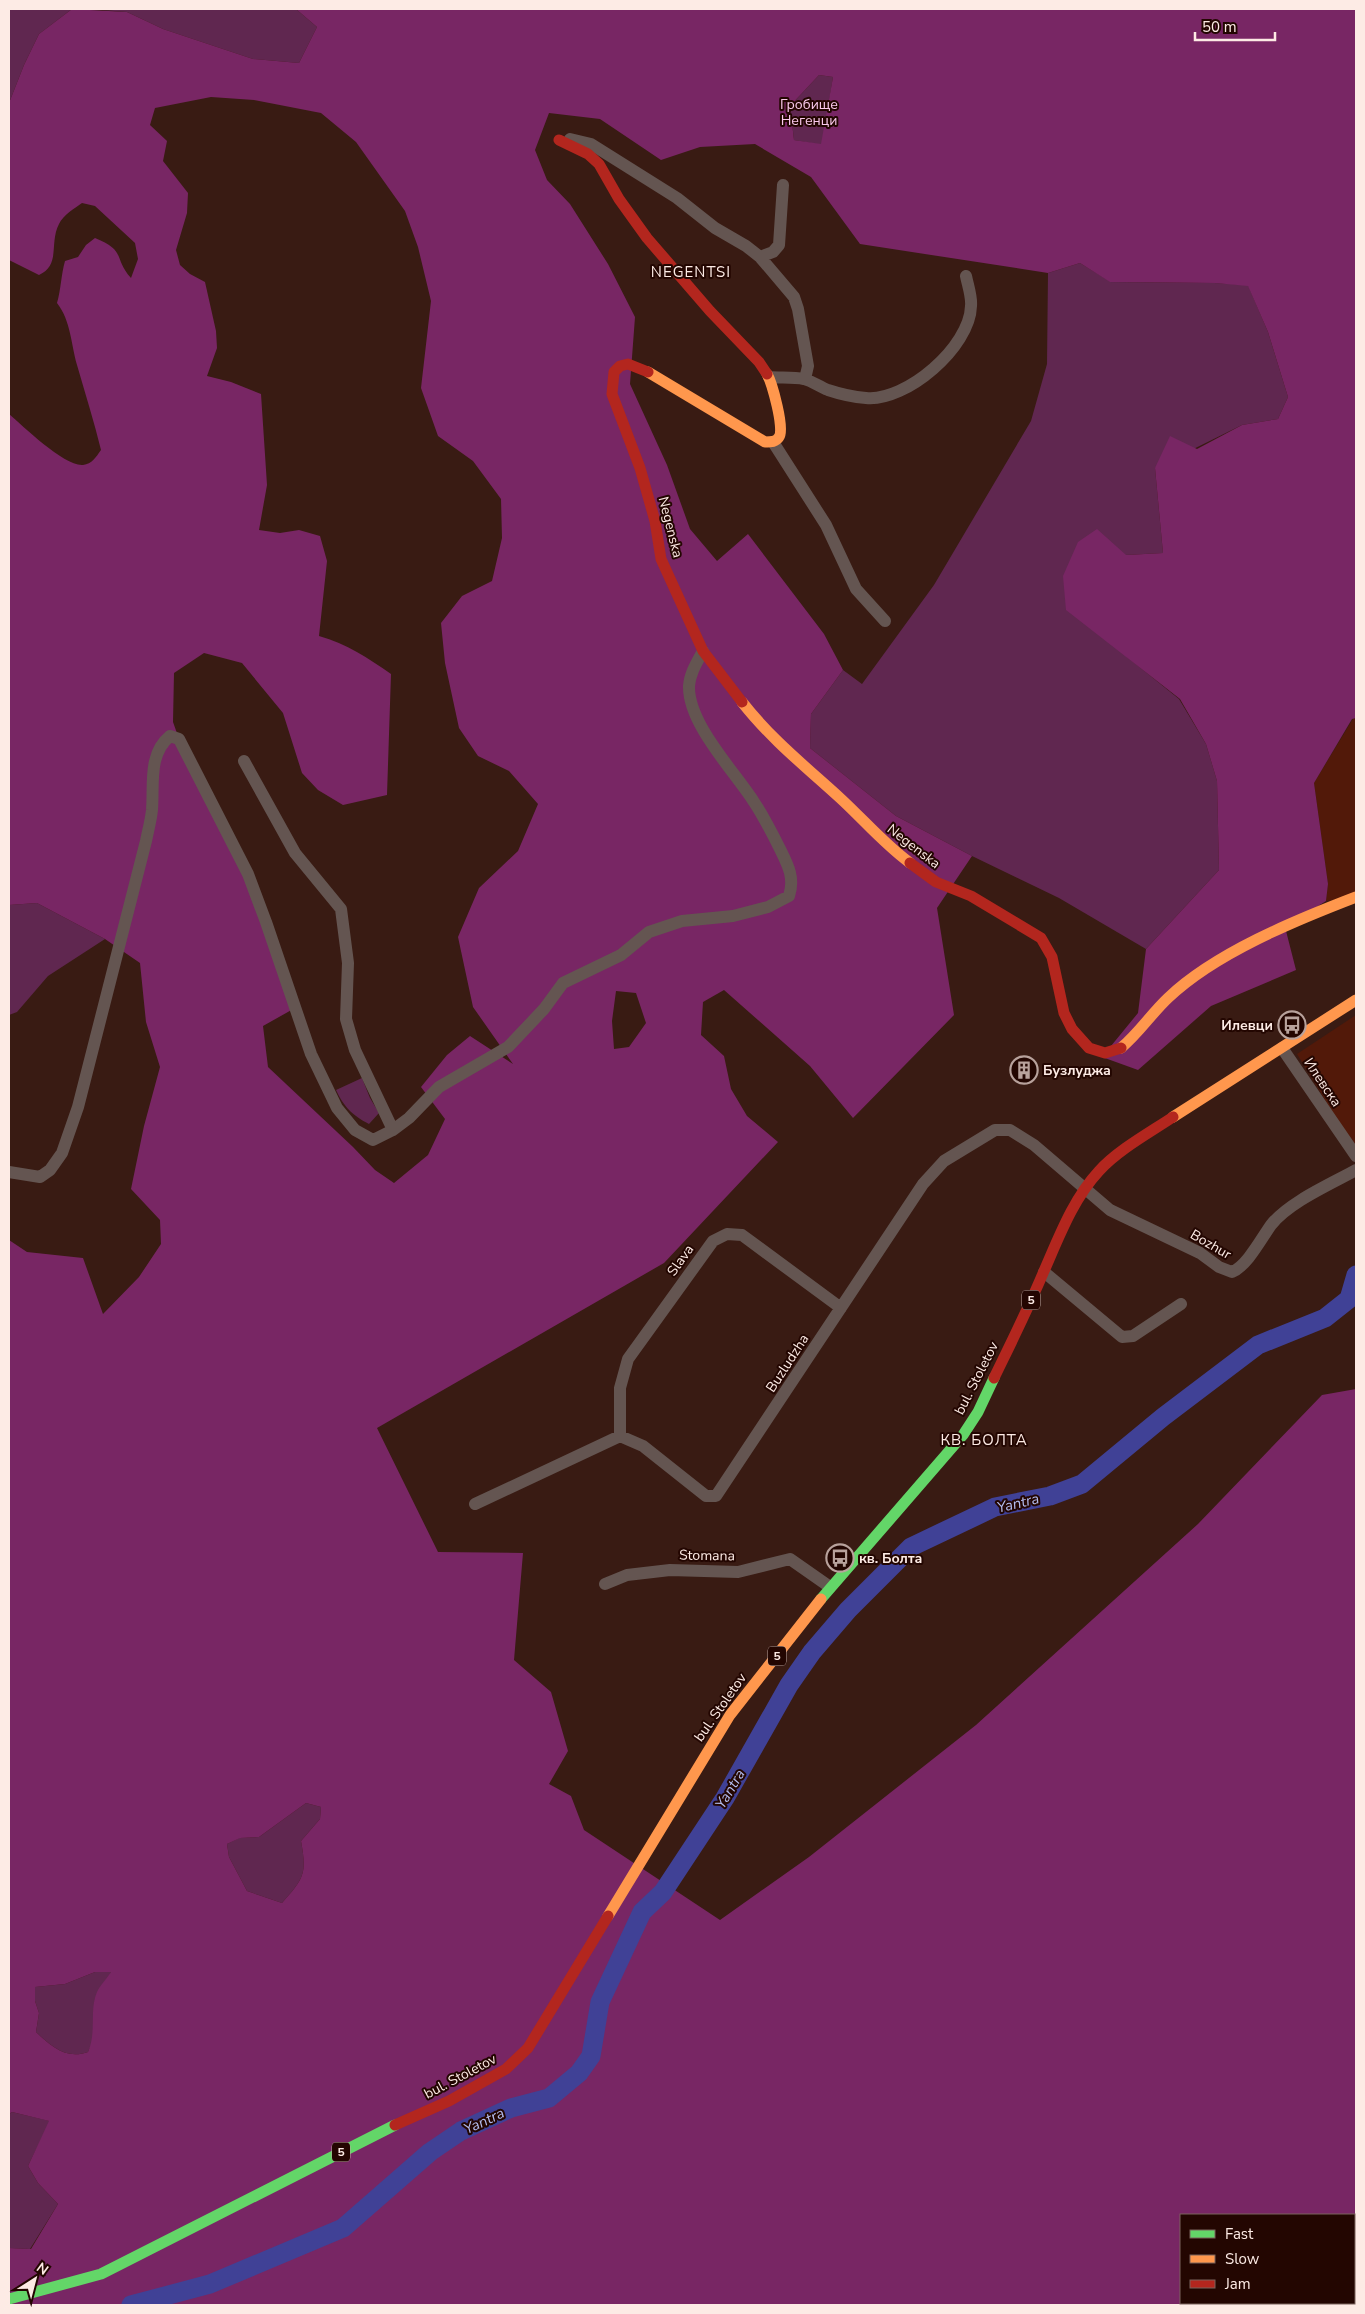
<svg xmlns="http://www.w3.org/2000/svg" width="1365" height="2314" font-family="'Nunito Sans',sans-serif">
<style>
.built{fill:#521909}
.green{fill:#602750}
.forest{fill:#782664;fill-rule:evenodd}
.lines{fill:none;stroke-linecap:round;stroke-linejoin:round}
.river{stroke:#404196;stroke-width:19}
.street{stroke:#645551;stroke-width:12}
.fast{stroke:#63d668;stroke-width:11}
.slow{stroke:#ff974d;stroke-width:11}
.jam{stroke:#b3261e;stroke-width:11}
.labels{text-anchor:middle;stroke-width:4;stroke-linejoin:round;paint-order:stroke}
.shield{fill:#230601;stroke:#bca6a1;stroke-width:1}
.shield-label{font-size:12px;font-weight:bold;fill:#fdebe5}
.park-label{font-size:14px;fill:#fac9ec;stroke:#230601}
.street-label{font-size:14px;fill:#fdebe5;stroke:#230601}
.poi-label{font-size:14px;font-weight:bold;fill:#fdebe5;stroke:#230601;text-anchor:start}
.neighbourhood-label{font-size:15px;letter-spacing:1px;fill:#fdebe5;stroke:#230601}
.water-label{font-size:15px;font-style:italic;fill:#b3bcee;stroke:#230601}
</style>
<rect width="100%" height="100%" fill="#391b13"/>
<path class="built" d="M 1356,718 L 1356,897 L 1326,901 L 1328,884 L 1314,783 L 1353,719 Z
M 1356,1015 L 1356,1150 L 1297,1054 Z"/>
<path class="green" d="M 9,9 L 72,9 L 39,34 L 24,65 L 9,103 Z
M 89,9 L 296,9 L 317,27 L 299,63 L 253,59 L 163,29 L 127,12 Z
M 819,75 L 833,77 L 822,145 L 794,140 L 790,106 Z
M 1080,263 L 1111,282 L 1215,283 L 1248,285 L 1268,332 L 1288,397 L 1278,419 L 1242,425 L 1155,468 L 1163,553 L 1126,555 L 1127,657 L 1179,699 L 1206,744 L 1217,781 L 1219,870 L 1146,949 L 1059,898 L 972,856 L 896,816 L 810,748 L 811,714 L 843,670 L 862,684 L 934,585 L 1031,421 L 1047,364 L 1048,273 Z
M 37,903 L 105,939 L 48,976 L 17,1012 L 9,1015 L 9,905 Z
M 362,1078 L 370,1098 L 379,1113 L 369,1124 C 352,1115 344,1107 336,1090 Z
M 306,1803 L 321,1807 L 320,1819 L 301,1841 C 307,1874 304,1878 282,1903 L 247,1891 L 229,1857 L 227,1844 L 239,1838 L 259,1837 Z
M 95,1972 L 111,1972 L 94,2039 L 88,2052 C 66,2060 51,2046 36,2032 L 39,2013 L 35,2001 L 35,1987 L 65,1984 Z
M 12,2112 L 50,2121 L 28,2166 L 38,2183 L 58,2204 L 30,2249 L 9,2248 L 9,2114 Z"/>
<path class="forest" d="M 72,9 L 127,12 L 163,29 L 253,59 L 299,63 L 317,27 L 296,9 L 1356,9 L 1356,718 L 1352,719 L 1314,783 L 1328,884 L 1326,901 L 1285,927 L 1296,970 L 1211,1006 L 1138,1070 L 1102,1057 L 1138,1013 L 1146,949 L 1219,870 L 1217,781 L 1206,744 L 1180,699 L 1066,610 L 1063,576 L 1078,542 L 1097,529 L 1126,555 L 1163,553 L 1155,468 L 1170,436 L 1197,449 L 1242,425 L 1278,419 L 1288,397 L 1268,332 L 1248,286 L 1215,283 L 1110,282 L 1080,263 L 1048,273 L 860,244 L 811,177 L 755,144 L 700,147 L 661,160 L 600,119 L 549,113 L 535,150 L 547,180 L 570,204 L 608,264 L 635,317 L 630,384 L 667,465 L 690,529 L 717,561 L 748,534 L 824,634 L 843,670 L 811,714 L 810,748 L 896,816 L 972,856 L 937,908 L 954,1015 L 853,1118 L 810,1066 L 724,990 L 703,1002 L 701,1035 L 724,1056 L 731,1089 L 747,1116 L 778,1142 L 664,1263 L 377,1428 L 438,1552 L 523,1553 L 514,1660 L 551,1692 L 568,1751 L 549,1784 L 571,1796 L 584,1830 L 720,1920 L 809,1857 L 976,1725 L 1198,1524 L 1322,1395 L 1356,1389 L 1356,2305 L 9,2305 L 9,2248 L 31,2249 L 58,2204 L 38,2183 L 28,2166 L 49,2121 L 12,2112 L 9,2114 L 9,1240 L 27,1252 L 83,1258 L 103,1314 L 139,1277 L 161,1244 L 160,1220 L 131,1189 L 144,1126 L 160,1067 L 146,1022 L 140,963 L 105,939 L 37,903 L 9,905 L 9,414 C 23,426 65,467 83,465 C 92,464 96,457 101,450 C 94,421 85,393 77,365 C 71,344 71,321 57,303 C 61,289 61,275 65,261 L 78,257 L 86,245 L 95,238 C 127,251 113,258 131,278 L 138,259 L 135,243 L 95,206 L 82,203 C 75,208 63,215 59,224 C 49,243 61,265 39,275 L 9,260 L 9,103 L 24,65 L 39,34 ZM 819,75 L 833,77 L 821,144 L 794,140 L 790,106 ZM 211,97 L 254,100 L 321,113 L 356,142 L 405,211 L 418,247 L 431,301 L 421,388 L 438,436 L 473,461 L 501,499 L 502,538 L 492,581 L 462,596 L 441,623 L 445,663 L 459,728 L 478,756 L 509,771 L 538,804 L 518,851 L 479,888 L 458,937 L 473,1007 L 513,1064 L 470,1036 L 447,1055 L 421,1087 L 445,1119 L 428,1155 L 394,1183 L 375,1170 L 353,1147 L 268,1067 L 263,1026 L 295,1008 L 248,874 L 179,739 L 173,722 L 174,673 L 204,653 L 242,663 L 283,713 L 302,773 L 318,790 L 343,805 L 387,795 L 391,674 C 368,658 347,644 319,636 L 327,561 L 320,536 L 299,530 L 280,533 L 259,530 L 267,485 L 261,394 L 231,382 L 207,376 L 217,348 L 216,331 L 205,282 L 190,274 L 180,265 L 176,250 L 187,213 L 188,193 L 163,161 L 167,141 L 150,125 L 155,108 ZM 616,991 L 636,993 L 646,1023 L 629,1047 L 614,1049 L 612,1021 ZM 306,1803 L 321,1807 L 320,1819 L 301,1841 C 307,1874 304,1878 282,1903 L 247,1891 L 229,1857 L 227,1844 L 240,1838 L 259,1837 ZM 95,1972 L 111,1972 C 107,1979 100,1985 97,1992 C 89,2011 97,2031 88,2052 C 66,2060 51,2046 36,2032 L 39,2013 L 35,2001 L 35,1987 L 65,1984 ZM 1181,2215 L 1354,2215 L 1354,2303 L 1181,2303 Z"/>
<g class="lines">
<path class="river" d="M 131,2305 L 210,2284 L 343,2228 L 430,2152 L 461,2131 L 511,2108 L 549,2098 L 579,2073 L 591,2056 L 600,2002 L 642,1912 L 663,1892 L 725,1798 L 789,1685 L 812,1652 L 848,1610 L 911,1547 L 995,1507 L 1050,1496 L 1082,1484 L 1163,1417 L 1258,1345 L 1325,1318 L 1349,1299 L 1356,1275"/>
<path class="street" d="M 570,139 L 591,144 L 677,198 L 715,228 L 746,246 L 760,257 L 794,297 L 798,309 L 808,366 L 805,379
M 760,257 L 773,252 L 779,245 L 783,185
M 769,377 C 780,378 793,377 804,379 C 812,381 820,387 828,390 C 840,394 853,397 866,398 C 906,402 970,347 971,306 C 972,297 968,286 966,276
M 773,442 L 826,525 L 856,589 L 885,621
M 244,761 L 295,853 L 341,909 L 348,963 L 346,1019 L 355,1050 L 393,1130
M 1282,1048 L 1356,1156
M 9,1172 L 40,1177 L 50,1170 L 62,1153 L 78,1107 L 146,841 C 148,831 151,820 152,810 C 154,784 148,754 170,736 L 179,739 L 248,874 L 266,922 L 311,1054 L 337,1108 L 355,1130 L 373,1140 L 393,1130 L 409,1118 L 439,1087 L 508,1047 L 544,1009 L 563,983 L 621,955 L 649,932 L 682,921 L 733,916 L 768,907 L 789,896 C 795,878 788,865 780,849 C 772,833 764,817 754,802 C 735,772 688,724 689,686 C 690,673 697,662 703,651
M 1044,1272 L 1122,1337 L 1133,1336 L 1181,1304
M 620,1436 L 620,1388 L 628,1359 L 713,1241 L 727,1234 L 742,1235 L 841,1308
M 475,1504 L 620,1436 L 643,1446 L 706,1496 L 716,1496 L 923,1184 L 944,1161 L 995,1130 L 1010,1130 L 1034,1145 L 1110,1210 L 1200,1253 L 1219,1267 L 1232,1272 C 1247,1266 1261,1239 1271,1225 C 1289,1202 1331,1184 1356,1170
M 605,1584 L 627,1575 L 670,1570 L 738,1572 L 790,1559 L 830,1587"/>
<path class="fast" d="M 821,1599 L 963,1435 L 978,1412 L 994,1378
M 9,2299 L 101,2274 L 395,2125"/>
<path class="slow" d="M 648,372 L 765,442 C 771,442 776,442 779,437 C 785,429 772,383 767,374
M 742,702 C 771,739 806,767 840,798 C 864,820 884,844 910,863
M 1121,1048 C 1139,1033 1151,1014 1168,998 C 1215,953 1296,920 1356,897
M 1173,1117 L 1356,1000
M 608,1916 L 730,1715 L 821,1599"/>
<path class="jam" d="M 559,140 L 588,154 L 599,164 L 619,199 L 647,238 L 710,311 L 759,362 L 767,374
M 648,372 L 628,364 L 620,366 L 614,372 L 612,394 L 640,468 L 655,521 L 661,559 L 703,651 L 742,702
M 910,863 L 936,882 L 971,896 L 1041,938 L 1052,957 L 1064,1013 L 1072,1029 L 1089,1048 L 1105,1053 L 1121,1048
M 994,1378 C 1011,1343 1029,1307 1044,1271 C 1059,1237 1073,1199 1099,1171 C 1118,1150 1149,1133 1173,1117
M 395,2125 L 449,2101 L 506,2069 L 528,2048 L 608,1916"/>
</g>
<defs>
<g id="bus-ring" transform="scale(1.4375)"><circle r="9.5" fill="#230601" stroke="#b8a29c" stroke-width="1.5"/><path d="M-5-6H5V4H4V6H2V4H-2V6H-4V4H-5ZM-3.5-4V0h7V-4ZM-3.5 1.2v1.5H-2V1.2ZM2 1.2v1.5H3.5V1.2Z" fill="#b8a29c"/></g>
<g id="building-ring" transform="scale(1.4375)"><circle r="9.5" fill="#230601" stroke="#b8a29c" stroke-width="1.5"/><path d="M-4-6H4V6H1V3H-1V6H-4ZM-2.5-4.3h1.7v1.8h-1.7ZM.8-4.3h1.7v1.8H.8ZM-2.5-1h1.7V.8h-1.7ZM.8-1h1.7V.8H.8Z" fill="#b8a29c"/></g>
</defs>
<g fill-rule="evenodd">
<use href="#bus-ring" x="1292" y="1025"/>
<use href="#building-ring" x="1024" y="1070"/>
<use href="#bus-ring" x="840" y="1558"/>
</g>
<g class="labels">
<g class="shield">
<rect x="1022" y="1290.5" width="18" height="19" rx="4"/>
<rect x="768" y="1646.5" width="18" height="19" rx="4"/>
<rect x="332" y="2142.5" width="18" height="19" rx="4"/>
</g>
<g class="shield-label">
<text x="1031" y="1304">5</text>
<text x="777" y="1660">5</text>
<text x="341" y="2156">5</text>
</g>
<g class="park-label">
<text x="809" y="109">Гробище<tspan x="809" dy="16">Негенци</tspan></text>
</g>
<g class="street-label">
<text transform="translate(671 527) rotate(76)" y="5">Negenska</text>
<text transform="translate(914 846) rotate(38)" y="5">Negenska</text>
<text transform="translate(1323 1082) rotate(56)" y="5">Илевска</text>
<text transform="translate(1211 1244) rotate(30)" y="5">Bozhur</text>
<text transform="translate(680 1260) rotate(-54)" y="5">Slava</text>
<text transform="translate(787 1363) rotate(-57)" y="5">Buzludzha</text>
<text transform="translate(976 1378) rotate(-63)" y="5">bul. Stoletov</text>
<text transform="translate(707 1555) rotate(1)" y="5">Stomana</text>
<text transform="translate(720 1707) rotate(-55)" y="5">bul. Stoletov</text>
<text transform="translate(460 2076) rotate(-28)" y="5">bul. Stoletov</text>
</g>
<g class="poi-label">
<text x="1273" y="1030" text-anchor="end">Илевци</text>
<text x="1043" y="1075">Бузлуджа</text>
<text x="859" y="1563">кв. Болта</text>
</g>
<g class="neighbourhood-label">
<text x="691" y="277">NEGENTSI</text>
<text x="984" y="1445">КВ. БОЛТА</text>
</g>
<g class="water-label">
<text transform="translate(1018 1503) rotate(-13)" y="5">Yantra</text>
<text transform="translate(730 1789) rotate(-59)" y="5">Yantra</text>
<text transform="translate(484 2121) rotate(-25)" y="5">Yantra</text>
</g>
</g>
<rect width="1365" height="2314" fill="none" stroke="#fdebe5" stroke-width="20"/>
<rect x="1180" y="2214" width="175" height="90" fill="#230601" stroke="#7a625c"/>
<rect x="1190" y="2230" width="25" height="8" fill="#63d668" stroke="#7a625c"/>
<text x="1225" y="2239" font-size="15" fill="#fdebe5">Fast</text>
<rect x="1190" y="2255" width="25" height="8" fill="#ff974d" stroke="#7a625c"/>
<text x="1225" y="2264" font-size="15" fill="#fdebe5">Slow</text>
<rect x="1190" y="2280" width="25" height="8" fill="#b3261e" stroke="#7a625c"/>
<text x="1225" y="2289" font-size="15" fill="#fdebe5">Jam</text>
<g transform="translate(35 2279) rotate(36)" stroke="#230601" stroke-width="4" paint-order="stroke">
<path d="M0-4L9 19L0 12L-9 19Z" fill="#fdebe5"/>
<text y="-8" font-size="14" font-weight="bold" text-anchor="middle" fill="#fdebe5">N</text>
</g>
<path d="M1195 32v8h80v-8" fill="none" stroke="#fdebe5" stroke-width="2.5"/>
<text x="1202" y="32" font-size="15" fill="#fdebe5" stroke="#230601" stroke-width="4" paint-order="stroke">50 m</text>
</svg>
